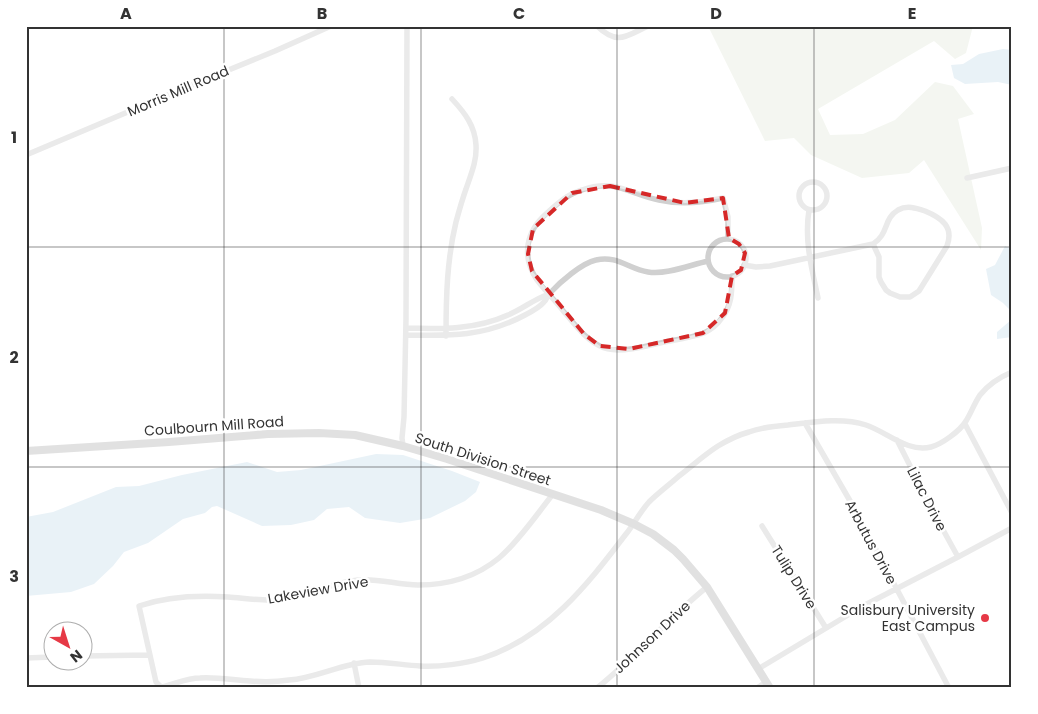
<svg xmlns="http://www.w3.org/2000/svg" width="1038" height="714" font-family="Poppins,sans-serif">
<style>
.green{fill:#e6ecdf}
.water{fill:#cfe2ee}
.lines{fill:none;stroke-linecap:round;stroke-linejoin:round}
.street{stroke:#d0d0d0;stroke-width:5.5}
.secondary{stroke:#bdbdbd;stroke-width:8}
.marked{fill:none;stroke:#d62828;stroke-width:4;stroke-dasharray:10 6;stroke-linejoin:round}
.grid{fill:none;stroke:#333;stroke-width:1;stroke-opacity:0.55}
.poi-dot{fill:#e63946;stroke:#fff;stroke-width:2}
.labels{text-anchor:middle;stroke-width:5;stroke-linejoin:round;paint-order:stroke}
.street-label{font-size:14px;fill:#333;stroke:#fff}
.poi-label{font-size:14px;fill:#333;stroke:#fff;text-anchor:end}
.neatline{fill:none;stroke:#333;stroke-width:2}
.grid-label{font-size:16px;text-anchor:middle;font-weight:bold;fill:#333}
</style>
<rect width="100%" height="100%" fill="#fff"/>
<path class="green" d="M 708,26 L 973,26 L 966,53 L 955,59 L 934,41 L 818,109 L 830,135 L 863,134 L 895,120 L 935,82 L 953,86 L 974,114 L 958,119 L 982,228 L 981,250 L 924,160 L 909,173 L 862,178 L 811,155 L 794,138 L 765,141 Z"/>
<path class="water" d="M 1003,49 L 1012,50 L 1012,85 L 998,82 L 965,84 L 954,78 L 951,65 L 963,64 L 979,54 Z
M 1005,246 L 1012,249 L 1012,337 L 997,339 L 997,332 L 1011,320 L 1012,312 L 1003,303 L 991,295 L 986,269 L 995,265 Z
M 376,454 L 403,455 L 452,471 L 480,482 L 476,492 L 465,501 L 430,518 L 400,523 L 365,518 L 349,507 L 327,509 L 314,520 L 291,525 L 262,526 L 217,506 L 212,507 L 205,513 L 183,519 L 148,543 L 124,552 L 113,566 L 94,584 L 71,592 L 26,596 L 26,517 L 53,512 L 116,487 L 139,486 L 182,475 L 247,462 L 277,472 L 301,470 Z"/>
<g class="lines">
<path class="street" d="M 597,26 C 618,46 626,36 648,26
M 26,155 L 175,92 L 275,51 L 331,26
M 967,178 L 1012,168
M799 196a14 14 0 1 1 28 0a14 14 0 1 1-28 0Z
M 809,210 C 804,241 812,269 818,298
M 728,239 L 728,217 L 723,198 C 701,203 681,205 659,200 C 629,194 615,178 582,190 C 568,194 558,203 547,213 C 526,231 521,256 537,280 C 545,291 556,301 564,312 C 575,324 585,339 600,346 C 605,349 612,350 618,350 C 635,350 653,344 670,341 C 681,339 693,337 704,333 C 710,330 717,325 721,319 C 732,306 732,292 732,276
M708 258a19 19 0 1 1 38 0a19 19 0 1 1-38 0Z
M 744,265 L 756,267 L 770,266 L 873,244 C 889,234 883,219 898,210 C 907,205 916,208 925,211 C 942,218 954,227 947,246 L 919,291 L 910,297 L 900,297 L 890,293 L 886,290 L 881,282 L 879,277 L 879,257 L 873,244
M 406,328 C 441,329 475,330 508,315 C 523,309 534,299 549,294
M 406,335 C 450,336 484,337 525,315 C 531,312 539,308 544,302 C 547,300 547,295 550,293 C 560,282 582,263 596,260 C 617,255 629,269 648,272 C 666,275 690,265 708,261
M 446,336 C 446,297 447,259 456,222 C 459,211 462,200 466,189 C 471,174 477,161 476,145 C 475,126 465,113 452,99
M 805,423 L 853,506 L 949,688
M 965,424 L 1012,513
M 897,440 L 936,517 L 958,557
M 403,446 L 402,438 L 404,417 L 406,319 L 407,26
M 553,494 C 537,514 519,541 499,558 C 476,577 448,585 418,585 C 398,585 378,578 358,580 C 328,583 299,600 270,600 C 256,600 242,598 228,597 C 197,595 168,596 139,606 L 156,682 L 160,686 L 162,687 C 175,684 187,678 200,678 C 217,677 233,680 250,681 C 262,682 276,682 289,680 C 317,678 342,663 370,662 C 387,662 403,665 420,666 C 439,667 464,664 483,658 C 547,637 587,585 626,534 C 634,524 640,512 649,502 C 658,493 669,485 679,476 C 692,466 704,455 718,446 C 728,440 738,435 749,432 C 762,427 775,426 788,425 C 813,422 842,417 866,425 C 887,432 908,453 931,447 C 942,444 960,431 966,421 C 971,413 974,404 980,395 C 988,385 1000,377 1012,372
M 762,526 L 826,628
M 82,656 L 149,655
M 26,658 L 52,657
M 354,663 L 359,688
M 758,669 L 863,606 L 958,557 L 1012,528
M 597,688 C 636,657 668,618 707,587
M 757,688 L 766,682"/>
<path class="secondary" d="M 26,451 L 169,442 L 268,434 L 319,433 L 355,435 L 403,446 L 447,459 L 601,510 L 634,524 L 653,534 L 674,550 L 683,559 L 707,587 L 770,688"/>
</g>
<path d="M0 0H1038V714H0ZM 610,186 L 685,203 L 723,198 L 729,238 L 739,244 L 745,253 L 741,270 L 732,276 L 725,313 L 703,333 L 629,349 L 600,346 L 584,334 L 532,271 L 528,254 L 533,229 L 572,193 Z" fill="#fff" fill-opacity=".55" fill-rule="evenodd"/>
<path class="marked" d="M 610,186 L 685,203 L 723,198 L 729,238 L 739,244 L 745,253 L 741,270 L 732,276 L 725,313 L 703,333 L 629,349 L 600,346 L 584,334 L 532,271 L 528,254 L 533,229 L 572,193 Z"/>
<path class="grid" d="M 224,26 L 224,688M 421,26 L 421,688M 617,26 L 617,688M 814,26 L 814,688M 26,247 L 1012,247M 26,467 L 1012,467"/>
<circle class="poi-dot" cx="985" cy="618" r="5"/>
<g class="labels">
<g class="street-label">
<text transform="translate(178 91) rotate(-23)" y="5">Morris Mill Road</text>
<text transform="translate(214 426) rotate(-4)" y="5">Coulbourn Mill Road</text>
<text transform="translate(483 459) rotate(18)" y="5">South Division Street</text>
<text transform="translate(927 499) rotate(63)" y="5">Lilac Drive</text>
<text transform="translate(871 542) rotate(62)" y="5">Arbutus Drive</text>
<text transform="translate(794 577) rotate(58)" y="5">Tulip Drive</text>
<text transform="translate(318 590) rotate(-10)" y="5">Lakeview Drive</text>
<text transform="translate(652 637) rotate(-43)" y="5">Johnson Drive</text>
</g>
<g class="poi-label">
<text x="975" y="615">Salisbury University<tspan x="975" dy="16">East Campus</tspan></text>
</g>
</g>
<rect width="1038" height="714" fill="none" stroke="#ffffff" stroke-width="55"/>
<g transform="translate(68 646) rotate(141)"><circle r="24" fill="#ffffff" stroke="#adadad"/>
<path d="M0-4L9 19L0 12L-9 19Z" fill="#e63946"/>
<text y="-8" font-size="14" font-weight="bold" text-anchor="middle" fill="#333333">N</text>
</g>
<rect x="28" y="28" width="982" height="658" class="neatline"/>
<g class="grid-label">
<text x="126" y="19">A</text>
<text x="322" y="19">B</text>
<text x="519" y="19">C</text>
<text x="716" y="19">D</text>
<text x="912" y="19">E</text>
<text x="14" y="143">1</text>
<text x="14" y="363">2</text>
<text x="14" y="582">3</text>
</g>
</svg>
